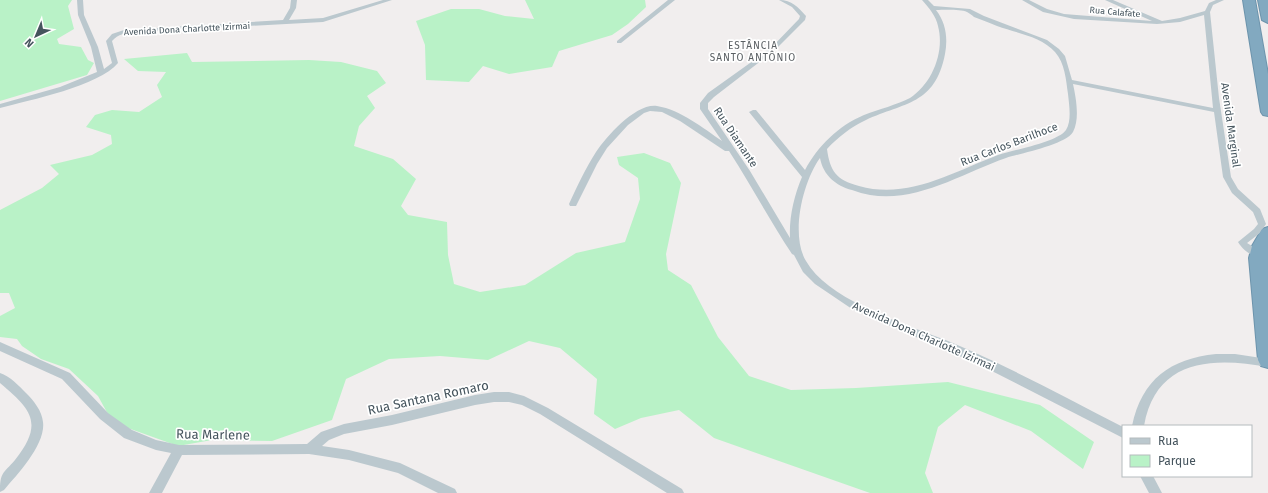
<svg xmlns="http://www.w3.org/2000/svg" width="1268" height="493" font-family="'Fira Sans',sans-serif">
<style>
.green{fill:#b9f2c7}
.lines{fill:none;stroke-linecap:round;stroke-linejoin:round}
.highway-casing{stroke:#6d94ac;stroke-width:2}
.street{fill:#bbc8ce;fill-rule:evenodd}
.highway{fill:#82a9c0;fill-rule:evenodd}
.labels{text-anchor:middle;stroke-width:3.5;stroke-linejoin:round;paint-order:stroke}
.far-street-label{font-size:9px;fill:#45545d;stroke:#fff}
.far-neighbourhood-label{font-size:10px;letter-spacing:1px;fill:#5a5f63;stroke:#fff}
.street-label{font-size:11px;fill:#45545d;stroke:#fff}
.near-street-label{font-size:13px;fill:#45545d;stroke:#fff}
</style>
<rect width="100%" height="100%" fill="#f1eeee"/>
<path class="green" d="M 0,0 L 72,0 L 68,6 L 74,29 L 57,39 L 59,44 L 81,47 L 88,60 L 94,63 L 87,75 L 0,101 Z
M 525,0 L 645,0 L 646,7 L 628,24 L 612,35 L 559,51 L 552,67 L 509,74 L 483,66 L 469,82 L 426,80 L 425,45 L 416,21 L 451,9 L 479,9 L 505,16 L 534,19 Z
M 187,53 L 192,62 L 309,60 L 341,62 L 377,71 L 386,83 L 367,96 L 375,108 L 359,126 L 354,146 L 393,159 L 416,179 L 401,206 L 408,215 L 447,222 L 448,255 L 454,284 L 480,292 L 525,285 L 576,253 L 625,242 L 640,199 L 638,178 L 619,165 L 617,157 L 644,153 L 670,163 L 681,183 L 666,254 L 668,270 L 691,285 L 718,337 L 749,376 L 791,390 L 856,388 L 948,382 L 1040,405 L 1094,442 L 1083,469 L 1031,431 L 965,405 L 938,427 L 925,473 L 933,493 L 870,493 L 714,438 L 679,410 L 641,418 L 615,429 L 594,414 L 597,379 L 560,348 L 529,341 L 488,360 L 440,356 L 389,359 L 346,379 L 332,420 L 272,441 L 212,440 L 178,446 L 125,427 L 109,416 L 98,396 L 69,369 L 41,359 L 22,346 L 17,339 L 0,337 L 0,316 L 15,308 L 9,293 L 0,293 L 0,210 L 42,188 L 59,174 L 50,165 L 92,155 L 112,144 L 111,135 L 86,127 L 95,115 L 112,110 L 139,112 L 162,97 L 157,85 L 166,72 L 138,71 L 124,59 Z"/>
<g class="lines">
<g class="highway-casing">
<path id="highway" d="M 1243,0 L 1255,0 L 1268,74 L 1268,116 L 1263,115 L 1261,112 Z
M 1258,0 L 1268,0 L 1268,23 L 1262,20 Z
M 1268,227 L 1268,368 L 1261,366 L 1258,360 L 1249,258 L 1252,246 L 1262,229 Z"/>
</g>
<path class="street" d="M 77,0 L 83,0 L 84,15 L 98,47 L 104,69 L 112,63 L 106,41 L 112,34 L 124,30 L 283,20 L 290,8 L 291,0 L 297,0 L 296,8 L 289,20 L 323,18 L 383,0 L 392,0 L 323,22 L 135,32 C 126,33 118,34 112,41 L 118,63 C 99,86 30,100 0,108 L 0,104 L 60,87 L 97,72 L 91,47 L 78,15 Z
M 668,0 L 675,0 L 621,43 L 617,43 L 617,41 Z
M 779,0 C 792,0 798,7 806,16 L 805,20 L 775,50 L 714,97 L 708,103 L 708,109 L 750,171 L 790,238 C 789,217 794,196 802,177 L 749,112 L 753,110 L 756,110 L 805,170 C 818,146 838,126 864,115 C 880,109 896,105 910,98 C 932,84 945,52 938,26 C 936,16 929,8 922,0 L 928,0 L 934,6 L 970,9 L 984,16 L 1047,40 L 1059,49 L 1065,56 L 1072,80 L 1213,108 L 1204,15 L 1180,22 L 1157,24 L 1074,19 L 1043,12 L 1022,0 L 1029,0 L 1047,9 L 1064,14 L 1152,21 L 1105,0 L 1113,0 L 1162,21 L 1180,18 L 1205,11 L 1209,3 L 1216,0 L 1224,0 L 1213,5 L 1210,12 L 1219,98 L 1231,177 L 1238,189 L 1260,209 L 1266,224 L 1260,233 L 1247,243 L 1262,252 L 1264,254 L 1262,256 C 1253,259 1242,249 1238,242 L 1254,229 L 1258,224 L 1253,212 L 1232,193 L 1223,177 L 1214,112 L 1073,84 C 1076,98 1080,119 1073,132 C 1065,145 1021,153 1006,158 C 963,173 917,203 870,195 C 864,194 858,192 852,190 C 836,186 823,175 820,158 C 803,181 790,235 806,261 C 827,298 894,320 932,335 C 952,342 971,351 991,360 C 1035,381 1079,404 1123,427 L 1123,438 L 984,367 L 852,309 L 815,284 L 803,272 L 794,255 L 792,254 C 770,221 751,185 729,151 L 725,151 L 680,121 L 662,112 L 650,111 L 644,113 L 628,125 L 607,148 L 597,164 L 576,206 L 570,206 L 569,204 C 577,187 585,169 596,152 C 607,136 636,103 657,106 C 681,110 703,128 722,141 L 700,109 L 700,103 L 708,93 L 771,48 L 799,19 L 800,16 L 792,7 ZM 936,10 C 944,10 960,9 967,12 C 969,13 972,15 974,17 C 982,20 990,23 997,26 C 1016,33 1041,36 1055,52 C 1065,63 1066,80 1068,94 C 1069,104 1072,121 1066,130 C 1058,142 1013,150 998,155 C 953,172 908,200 859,186 C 836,180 830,171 827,149 C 838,137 851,127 866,120 C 905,102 935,105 945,54 C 948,38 946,23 936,10 Z
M 0,342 L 70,373 L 108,413 L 132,430 L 156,440 L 179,445 L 307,444 L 321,432 L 344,424 L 392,415 L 475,395 L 494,392 L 509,392 L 524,396 L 548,408 L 682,489 L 684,493 L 667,493 L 540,414 L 522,405 L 509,402 L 494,402 L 475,405 L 392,425 L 344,434 L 329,440 L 322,446 L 349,450 L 400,463 L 455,489 L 457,493 L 438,493 L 398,473 L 349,460 L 309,454 L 182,455 L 162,493 L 149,493 L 171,453 L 156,450 L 124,438 L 100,419 L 62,379 L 0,351 Z
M 1216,354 L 1235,354 L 1268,359 L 1268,367 C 1212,357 1156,359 1144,426 L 1132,426 C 1142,379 1170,359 1216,354 Z
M 0,373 C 10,376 19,386 26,393 C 34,401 42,411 43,422 C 46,444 18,474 4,490 L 0,492 C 0,472 3,474 15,460 C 44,423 32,410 0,383 Z
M 1140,476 L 1153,476 L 1162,493 L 1149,493 Z"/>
<use href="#highway" class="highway"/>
</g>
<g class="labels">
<g class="far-street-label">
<text transform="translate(1115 12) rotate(5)" y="3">Rua Calafate</text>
<text transform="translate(187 29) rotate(-3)" y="3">Avenida Dona Charlotte Izirmai</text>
</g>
<g class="far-neighbourhood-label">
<text x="753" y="49">ESTÂNCIA<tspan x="753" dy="12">SANTO ANTÔNIO</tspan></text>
</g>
<g class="street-label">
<text transform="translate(1231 125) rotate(82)" y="4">Avenida Marginal</text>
<text transform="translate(736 137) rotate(56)" y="4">Rua Diamante</text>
<text transform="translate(1009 144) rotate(-21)" y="4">Rua Carlos Barilhoce</text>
<text transform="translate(924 336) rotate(24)" y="4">Avenida Dona Charlotte Izirmai</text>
</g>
<g class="near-street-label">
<text transform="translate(428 397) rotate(-12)" y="5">Rua Santana Romaro</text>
<text transform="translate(213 434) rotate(1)" y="5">Rua Marlene</text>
</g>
</g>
<rect x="1122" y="425" width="130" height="52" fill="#ffffff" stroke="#b5bbbe"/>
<rect x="1130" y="438" width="20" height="6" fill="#bbc8ce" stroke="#b5bbbe"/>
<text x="1158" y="445" font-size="12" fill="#45545d">Rua</text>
<rect x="1130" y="455" width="20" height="12" fill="#b9f2c7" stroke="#b5bbbe"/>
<text x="1158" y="465" font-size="12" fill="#45545d">Parque</text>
<g transform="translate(36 36) rotate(224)" stroke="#ffffff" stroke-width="3" paint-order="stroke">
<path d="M0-3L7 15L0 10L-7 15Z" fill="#45545d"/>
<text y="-6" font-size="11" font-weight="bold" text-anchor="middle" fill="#45545d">N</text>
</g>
</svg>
